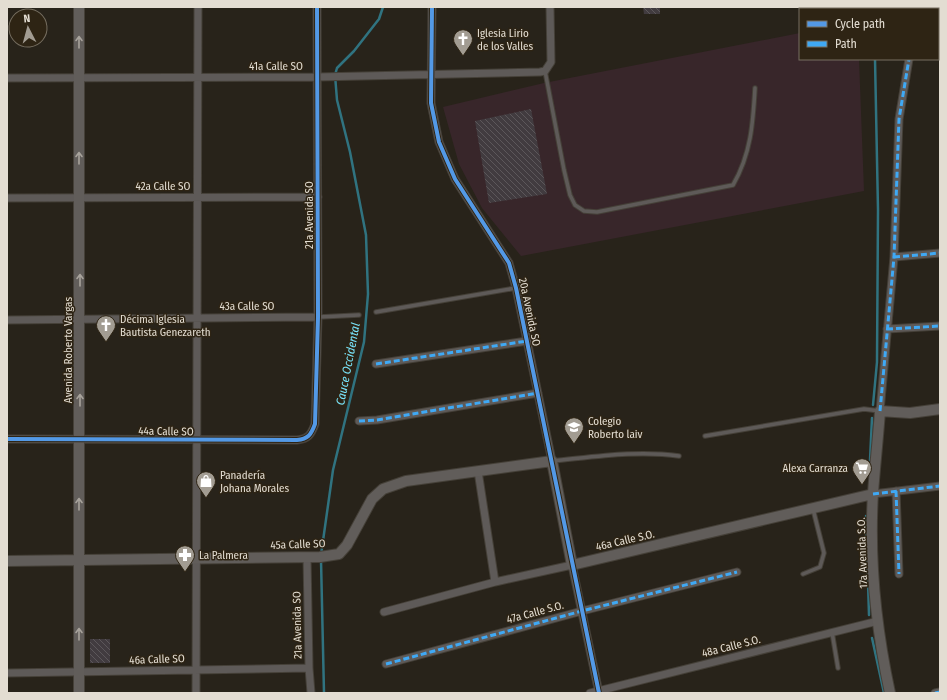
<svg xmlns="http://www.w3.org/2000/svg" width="947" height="700" font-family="'Fira Sans Condensed',sans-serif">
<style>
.education{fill:#38262a}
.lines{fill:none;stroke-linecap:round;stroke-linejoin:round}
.stream{stroke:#307380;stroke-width:2.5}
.building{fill:url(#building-back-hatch)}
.lane-casing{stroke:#454038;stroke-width:5.5}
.street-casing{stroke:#454038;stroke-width:9}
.secondary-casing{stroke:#454038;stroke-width:12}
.lane{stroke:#5e5a58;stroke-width:3.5}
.street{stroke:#5e5a58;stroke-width:7}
.secondary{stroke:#615d5a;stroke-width:10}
.quiet{stroke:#3fa9f5;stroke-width:3;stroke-dasharray:6 3;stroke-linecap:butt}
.cycleway-casing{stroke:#2e2414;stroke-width:6}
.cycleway{stroke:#5399e6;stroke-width:4}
.oneway{stroke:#a8a39c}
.labels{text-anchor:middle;stroke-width:3;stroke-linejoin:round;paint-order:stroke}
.poi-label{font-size:11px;fill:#e3ddd2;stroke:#2e2414;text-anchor:start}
.street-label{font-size:11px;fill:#e3ddd2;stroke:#2e2414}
.water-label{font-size:12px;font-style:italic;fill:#78e5fe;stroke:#2e2414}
</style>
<defs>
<pattern id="building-back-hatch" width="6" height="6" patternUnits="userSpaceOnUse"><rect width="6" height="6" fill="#413b3f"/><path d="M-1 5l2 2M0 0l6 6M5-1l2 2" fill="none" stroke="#5c575a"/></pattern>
</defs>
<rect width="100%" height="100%" fill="#28231a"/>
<path class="education" d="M 800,33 L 800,59 L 859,59 L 864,191 L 521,256 L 482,208 L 459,164 L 443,107 L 544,83 Z"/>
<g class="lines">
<path class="stream" d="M 872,7 L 873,9
M 873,405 L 877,362 L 878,210 L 875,59
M 870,460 L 872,418
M 866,516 L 869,615
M 321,555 L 333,470 L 364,342 L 368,294 L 366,235 L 350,152 L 337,100 L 335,75 L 337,68 L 354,51 L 379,19 L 383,7
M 321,560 L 324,693
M 872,638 L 884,693"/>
</g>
<path class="building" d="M 643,7 L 660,7 L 660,14 L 644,14 Z
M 531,109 L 547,194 L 489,203 L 475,121 Z
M 90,639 L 110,639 L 110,663 L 90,663 Z"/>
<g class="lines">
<g class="lane-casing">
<path id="lane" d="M 545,71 L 564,170 L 570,195 L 575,205 L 584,211 L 597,212 L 733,185 C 751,154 753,123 755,88
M 376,312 L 516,288
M 319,317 L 359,315
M 705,436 L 864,409 L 880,411
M 552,461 C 594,457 637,450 679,456
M 803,574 L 820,567 L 824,553 L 813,509
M 832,632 L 838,668"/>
</g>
<g class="street-casing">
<path id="street" d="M 432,7 L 431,103 L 439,142 L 455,179 L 509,263 L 516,288 L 552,461
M 7,78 L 317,77 L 540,72 L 545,71 L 551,62 L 550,7
M 7,198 L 318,197
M 894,257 L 940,253
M 7,320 L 318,317
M 887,329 L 940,326
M 376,364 L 527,341
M 880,411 L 894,257 L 899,119 L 909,59
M 359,421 L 377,420 L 538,393
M 7,439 L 297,440 C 308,439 311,435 315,424 L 318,317 L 317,7
M 478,471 L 495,582
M 896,491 L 899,574
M 873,494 L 940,486
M 307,557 L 309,668 L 311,693
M 384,612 L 495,582 L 572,565 L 599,693
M 386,664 L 582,611 L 737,572
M 7,673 L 309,668
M 196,693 L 198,7
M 590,693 L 878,621
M 935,693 L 940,692"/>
</g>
<g class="secondary-casing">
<path id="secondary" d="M 7,561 L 320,557 L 339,554 L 347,545 L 372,499 L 383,489 L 406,481 L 552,461 L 572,565 L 873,494
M 79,693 L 79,7
M 890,693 C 876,628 869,560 873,493 C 875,466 878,439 880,411 L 910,413 L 940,409"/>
</g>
<use href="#lane" class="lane"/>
<use href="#street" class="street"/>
<use href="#secondary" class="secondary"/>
<path class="quiet" d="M 894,257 L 940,253
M 887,329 L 940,326
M 376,364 L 527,341
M 880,411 L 894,257 L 899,119 L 909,59
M 359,421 L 377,420 L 538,393
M 896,491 L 899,574
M 873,494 L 940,486
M 386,664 L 582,611 L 737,572
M 935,693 L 940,692"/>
<g class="cycleway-casing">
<path id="cycleway" d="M 432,7 L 431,103 L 439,142 L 455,179 L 509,263 L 516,288 L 599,693
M 7,439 L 297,440 C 308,439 311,435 315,424 L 318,317 L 317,7"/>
</g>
<use href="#cycleway" class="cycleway"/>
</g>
<defs><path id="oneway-shaft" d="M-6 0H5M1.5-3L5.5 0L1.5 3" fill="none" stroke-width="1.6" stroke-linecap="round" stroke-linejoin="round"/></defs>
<g class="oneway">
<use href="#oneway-shaft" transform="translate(79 42) rotate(-90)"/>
<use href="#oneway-shaft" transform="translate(79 158) rotate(-90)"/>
<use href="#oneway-shaft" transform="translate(80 280) rotate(-90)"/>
<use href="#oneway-shaft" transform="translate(80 400) rotate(-90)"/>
<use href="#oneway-shaft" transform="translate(79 504) rotate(-90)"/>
<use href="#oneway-shaft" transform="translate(79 634) rotate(-90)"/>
</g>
<defs>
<g id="church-pin" transform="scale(1)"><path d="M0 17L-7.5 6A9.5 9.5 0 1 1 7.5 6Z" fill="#a29c92" stroke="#2e2414"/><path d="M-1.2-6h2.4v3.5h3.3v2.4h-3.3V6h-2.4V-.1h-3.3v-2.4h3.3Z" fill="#fff"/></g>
<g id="school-pin" transform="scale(1)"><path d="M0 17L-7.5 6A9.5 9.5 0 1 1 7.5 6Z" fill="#a29c92" stroke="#2e2414"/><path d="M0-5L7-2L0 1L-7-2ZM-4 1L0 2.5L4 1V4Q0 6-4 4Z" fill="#fff"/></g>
<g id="supermarket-pin" transform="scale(1)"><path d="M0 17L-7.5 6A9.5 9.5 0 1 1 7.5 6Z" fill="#a29c92" stroke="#2e2414"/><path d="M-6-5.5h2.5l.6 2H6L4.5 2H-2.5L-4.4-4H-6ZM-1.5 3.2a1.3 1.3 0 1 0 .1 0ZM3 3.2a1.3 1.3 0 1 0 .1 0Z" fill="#fff"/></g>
<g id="shop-pin" transform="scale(1)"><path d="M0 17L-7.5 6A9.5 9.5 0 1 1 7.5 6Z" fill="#a29c92" stroke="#2e2414"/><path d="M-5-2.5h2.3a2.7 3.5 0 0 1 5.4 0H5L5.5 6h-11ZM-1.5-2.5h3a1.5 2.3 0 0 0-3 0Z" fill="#fff"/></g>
<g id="pharmacy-pin" transform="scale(1)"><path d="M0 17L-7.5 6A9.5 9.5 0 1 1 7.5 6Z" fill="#a29c92" stroke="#2e2414"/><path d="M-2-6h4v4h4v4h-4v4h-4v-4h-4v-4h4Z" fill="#fff"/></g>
</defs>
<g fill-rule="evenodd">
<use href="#church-pin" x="463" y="39"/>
<use href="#church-pin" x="106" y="325"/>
<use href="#school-pin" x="574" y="427"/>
<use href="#supermarket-pin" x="862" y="468"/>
<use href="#shop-pin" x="206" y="481"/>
<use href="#pharmacy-pin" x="185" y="555"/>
</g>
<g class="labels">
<g class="poi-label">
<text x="477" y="37">Iglesia Lirio<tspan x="477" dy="13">de los Valles</tspan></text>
<text x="120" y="323">Décima Iglesia<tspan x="120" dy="13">Bautista Genezareth</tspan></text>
<text x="588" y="425">Colegio<tspan x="588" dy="13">Roberto laiv</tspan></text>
<text x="848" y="472" text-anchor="end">Alexa Carranza</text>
<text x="220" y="479">Panadería<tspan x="220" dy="13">Johana Morales</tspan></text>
<text x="199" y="559">La Palmera</text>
</g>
<g class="street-label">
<text x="276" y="70">41a Calle SO</text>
<text x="163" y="190">42a Calle SO</text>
<text transform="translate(309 215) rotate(-90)" y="4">21a Avenida SO</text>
<text x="247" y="310">43a Calle SO</text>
<text transform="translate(530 312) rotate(78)" y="4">20a Avenida SO</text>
<text transform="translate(68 350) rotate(-90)" y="4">Avenida Roberto Vargas</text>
<text transform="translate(166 431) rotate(1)" y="4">44a Calle SO</text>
<text transform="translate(625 540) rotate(-13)" y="4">46a Calle S.O.</text>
<text transform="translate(298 544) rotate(-2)" y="4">45a Calle SO</text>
<text transform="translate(862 553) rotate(-92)" y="4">17a Avenida S.O.</text>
<text transform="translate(535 612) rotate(-15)" y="4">47a Calle S.O.</text>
<text transform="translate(297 625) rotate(-91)" y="4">21a Avenida SO</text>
<text transform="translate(731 646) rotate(-14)" y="4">48a Calle S.O.</text>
<text transform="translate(157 659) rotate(-2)" y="4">46a Calle SO</text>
</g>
<g class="water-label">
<text transform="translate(348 364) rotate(-79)" y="4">Cauce Occidental</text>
</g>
</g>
<rect width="947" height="700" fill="none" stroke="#e3ddd2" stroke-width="16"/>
<rect x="799" y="8" width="140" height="52" fill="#2e2414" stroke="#766e60"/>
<rect x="807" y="21" width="20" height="6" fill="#5399e6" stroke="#766e60"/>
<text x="835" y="28" font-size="12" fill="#e3ddd2">Cycle path</text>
<rect x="807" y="41" width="20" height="6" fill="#3fa9f5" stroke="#766e60"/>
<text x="835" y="48" font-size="12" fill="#e3ddd2">Path</text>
<g transform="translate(28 28) rotate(354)"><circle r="19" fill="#2e2414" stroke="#766e60"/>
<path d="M0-3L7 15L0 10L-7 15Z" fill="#a29c92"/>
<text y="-6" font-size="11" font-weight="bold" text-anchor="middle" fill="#e3ddd2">N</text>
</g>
</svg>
